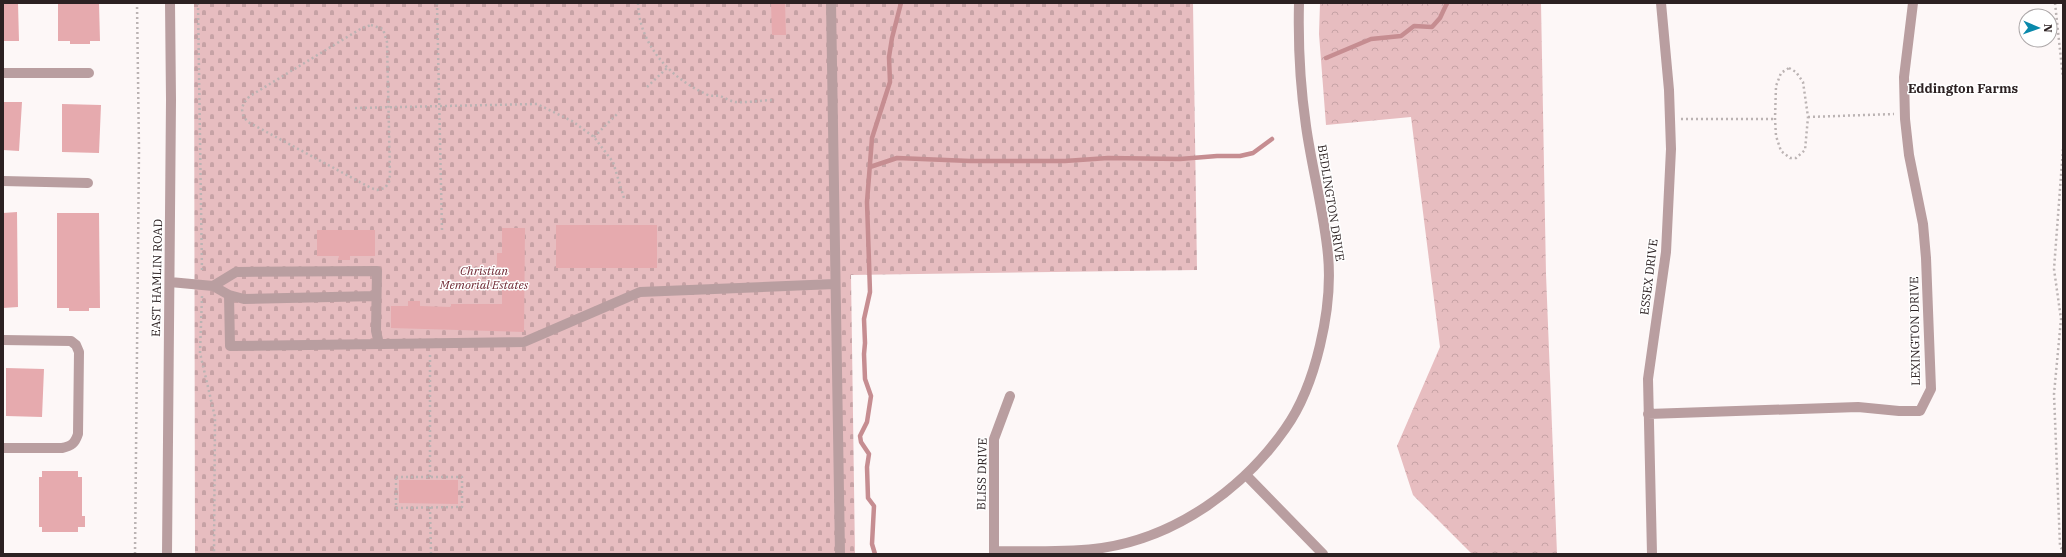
<svg xmlns="http://www.w3.org/2000/svg" width="2066" height="557" font-family="'IBM Plex Serif',serif">
<style>
.forest{fill:url(#forest-crowns)}
.cemetery{fill:url(#cemetery-stones)}
.lines{fill:none;stroke-linecap:round;stroke-linejoin:round}
.stream{stroke:#c68d91;stroke-width:4.5}
.building{fill:#e6aaae}
.path{stroke:#bbb3b3;stroke-width:2.5;stroke-dasharray:2 3;stroke-linecap:butt}
.minor{stroke:#b99ea0;stroke-width:10}
.labels{text-anchor:middle;stroke-width:3;stroke-linejoin:round;paint-order:stroke}
.street-label{font-size:12px;fill:#2c2122;stroke:#fff}
.park-label{font-size:12px;font-style:italic;fill:#6d2732;stroke:#fff}
.neighbourhood-label{font-size:13px;font-weight:bold;fill:#2c2122;stroke:#fff}
</style>
<defs>
<pattern id="forest-crowns" width="20" height="18" patternUnits="userSpaceOnUse"><rect width="20" height="18" fill="#e7bdc0"/><path d="M2 6a3 3 0 1 1 6 0M12 15a3 3 0 1 1 6 0" fill="none" stroke="#c6a2a5"/></pattern>
<pattern id="cemetery-stones" width="16" height="16" patternUnits="userSpaceOnUse"><rect width="16" height="16" fill="#e7bdc0"/><path d="M2 7V4a2 2 0 0 1 4 0v3zM10 15v-3a2 2 0 0 1 4 0v3z" fill="#c6a2a5"/></pattern>
</defs>
<rect width="100%" height="100%" fill="#fdf7f7"/>
<path class="forest" d="M 1320,3 L 1541,3 L 1546,274 L 1557,554 L 1472,554 L 1413,495 L 1397,446 L 1440,347 L 1411,117 L 1326,125 L 1319,34 Z"/>
<path class="cemetery" d="M 194,3 L 1193,3 L 1197,270 L 851,275 L 855,554 L 195,554 Z"/>
<g class="lines">
<path class="stream" d="M 1326,58 L 1371,39 L 1401,36 L 1414,26 L 1432,27 L 1440,18 L 1447,3
M 870,167 L 897,158 L 970,161 L 1065,161 L 1108,158 L 1180,159 L 1217,156 L 1240,156 L 1253,153 L 1272,139
M 875,554 L 872,544 L 874,506 L 868,498 L 867,467 L 869,454 L 861,442 L 860,436 L 867,422 L 871,396 L 865,379 L 864,354 L 865,343 L 864,319 L 870,292 L 867,202 L 872,138 L 890,82 L 889,57 L 892,38 L 901,3"/>
</g>
<path class="building" d="M 3,3 L 18,3 L 19,41 L 3,41 Z
M 58,3 L 99,3 L 100,41 L 90,41 L 90,44 L 70,44 L 70,41 L 58,41 Z
M 771,3 L 785,3 L 786,35 L 772,35 Z
M 3,102 L 22,102 L 19,151 L 3,150 Z
M 62,104 L 101,105 L 99,153 L 62,152 Z
M 17,212 L 18,307 L 3,308 L 3,213 Z
M 57,213 L 99,213 L 100,308 L 89,308 L 89,311 L 69,311 L 69,308 L 57,308 Z
M 556,225 L 657,225 L 657,268 L 556,268 Z
M 502,228 L 525,228 L 524,332 L 391,328 L 391,306 L 408,306 L 408,301 L 420,301 L 420,306 L 451,307 L 451,304 L 502,304 L 502,267 L 497,267 L 497,253 L 502,253 Z
M 317,230 L 375,230 L 375,256 L 350,256 L 350,260 L 338,260 L 339,256 L 317,256 Z
M 6,368 L 44,369 L 42,417 L 6,416 Z
M 42,471 L 78,471 L 78,477 L 82,477 L 82,516 L 85,516 L 85,527 L 78,527 L 78,532 L 42,532 L 42,527 L 39,527 L 39,477 L 42,477 Z
M 399,480 L 458,480 L 458,504 L 399,503 Z"/>
<g class="lines">
<path class="path" d="M 198,3 L 202,273
M 437,3 L 442,231
M 638,3 C 639,44 670,78 706,94 C 711,97 715,95 720,96 C 725,98 730,101 735,102 C 748,103 762,100 775,100
M 2055,3 L 2063,78
M 371,25 L 383,29 L 387,42 L 390,175 L 389,182 L 385,188 L 377,190 L 371,188 L 248,122 C 239,113 241,104 250,96 L 362,28 Z
M 1789,68 L 1796,72 L 1803,82 L 1808,117 L 1805,150 L 1796,158 L 1790,158 L 1781,151 L 1776,136 L 1775,119 L 1776,86 L 1781,73 Z
M 647,87 L 667,68
M 355,108 L 537,104 L 572,121 L 594,137 L 613,162 L 624,198
M 1808,117 L 1894,114
M 1681,119 L 1775,119
M 594,137 L 619,112
M 2063,149 L 2054,269 L 2061,319 L 2054,394 L 2060,546 L 2063,551
M 202,296 L 200,353 L 215,417 L 214,554
M 430,355 L 430,477
M 396,477 L 462,477 L 462,507 L 396,508 Z
M 430,507 L 431,554
M 135,554 L 139,150 L 137,3"/>
<path class="minor" d="M 831,3 L 840,554
M 3,73 L 89,73
M 3,181 L 88,183
M 170,282 L 213,286 L 229,295 L 244,299 L 376,296
M 213,286 L 236,272 L 377,271 L 376,331 L 379,344
M 229,295 L 230,346 L 524,342 L 640,292 L 835,284
M 3,340 L 71,341 L 76,345 L 79,352 L 78,434 C 75,443 72,446 62,448 L 3,448
M 1648,414 L 1858,407 L 1899,411 L 1920,411 L 1931,389 L 1926,258 L 1923,224 L 1909,155 L 1905,119 L 1904,77 L 1913,3
M 1246,475 L 1323,554
M 995,551 C 1030,551 1067,553 1102,548 C 1176,537 1243,489 1285,429 C 1316,386 1333,307 1328,255 C 1324,212 1312,169 1306,126 C 1300,85 1298,44 1299,3
M 167,554 L 171,100 L 170,3
M 994,554 L 994,439 L 1010,396
M 1652,554 L 1648,379 L 1666,252 L 1671,149 L 1669,90 L 1661,3"/>
</g>
<g class="labels">
<g class="street-label">
<text transform="translate(1331 203) rotate(81)" y="4">BEDLINGTON DRIVE</text>
<text transform="translate(1649 277) rotate(-83)" y="4">ESSEX DRIVE</text>
<text transform="translate(157 278) rotate(-89)" y="4">EAST HAMLIN ROAD</text>
<text transform="translate(1915 331) rotate(-91)" y="4">LEXINGTON DRIVE</text>
<text transform="translate(982 474) rotate(-89)" y="4">BLISS DRIVE</text>
</g>
<g class="park-label">
<text x="484" y="275">Christian<tspan x="484" dy="14">Memorial Estates</tspan></text>
</g>
<g class="neighbourhood-label">
<text x="1963" y="93">Eddington Farms</text>
</g>
</g>
<rect width="2066" height="557" fill="none" stroke="#2c2122" stroke-width="8"/>
<g transform="translate(2038 28) rotate(92)"><circle r="19" fill="#ffffff" stroke="#aba6a7"/>
<path d="M0-3L7 15L0 10L-7 15Z" fill="#0989ab"/>
<text y="-6" font-size="11" font-weight="bold" text-anchor="middle" fill="#2c2122">N</text>
</g>
</svg>
